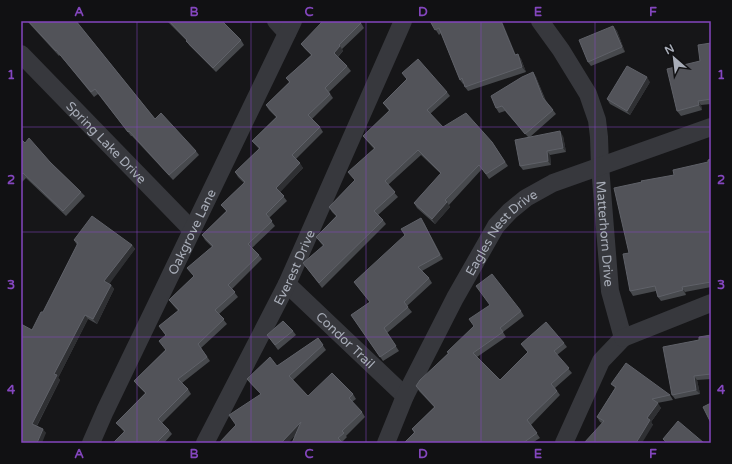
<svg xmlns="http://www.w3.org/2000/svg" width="732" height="464" font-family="'Varela Round',sans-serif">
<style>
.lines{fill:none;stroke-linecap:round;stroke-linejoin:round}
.minor{stroke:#37383d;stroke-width:18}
.wall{fill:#47494d}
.shaded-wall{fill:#2f3033}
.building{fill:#525359;stroke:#5f6168}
.grid{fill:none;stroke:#8446be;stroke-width:1;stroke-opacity:0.55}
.labels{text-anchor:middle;stroke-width:3.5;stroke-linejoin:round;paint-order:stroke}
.street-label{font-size:13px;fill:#a8adb8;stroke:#111113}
.neatline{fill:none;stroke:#8446be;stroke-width:1.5}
.grid-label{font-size:13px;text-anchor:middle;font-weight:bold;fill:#8446be}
</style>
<rect width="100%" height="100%" fill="#161618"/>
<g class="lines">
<g class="minor">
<path d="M 276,21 L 287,33"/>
<path id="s1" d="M 540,21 L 561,50 L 588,94 L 597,120 L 599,137 L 600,166 L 610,291 L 623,338 L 601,361 L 564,443"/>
<path id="s2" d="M 21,54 L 192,230"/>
<path id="s3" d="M 287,284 L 405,396"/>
<path d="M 623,338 L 711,303"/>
<path id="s4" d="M 91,443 L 105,411 L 293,21"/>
<path id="s5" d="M 205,443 L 287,284 L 403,21"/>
<path id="s6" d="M 386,443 L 405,396 L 455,298 L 496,226 L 510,211 L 526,198 L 553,183 L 711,127"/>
</g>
</g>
<path class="wall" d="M 27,21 L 76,21 L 155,119 L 196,151 L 199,155 L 173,180 L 132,136 L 131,136 L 98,94 L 94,97 L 60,55 L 59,56 Z
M 167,21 L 222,21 L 241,40 L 244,45 L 216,72 L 189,45 L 187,41 Z
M 430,21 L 516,55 L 521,59 L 526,72 L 468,91 L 465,87 L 464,83 L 463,84 L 460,80 L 441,33 L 439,35 Z
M 361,23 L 364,28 L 342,49 L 343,51 L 338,57 L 347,66 L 351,71 L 329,92 L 333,98 L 312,119 L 320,127 L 323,132 L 296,159 L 303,168 L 280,192 L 287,201 L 269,218 L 275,226 L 252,248 L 259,255 L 262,259 L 232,289 L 238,297 L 219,314 L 227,324 L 201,348 L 210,361 L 182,383 L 188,389 L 191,394 L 162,423 L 169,430 L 172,434 L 164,443 L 113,443 L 124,432 L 120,427 L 116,423 L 145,393 L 137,385 L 134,381 L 165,350 L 166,336 L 159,326 L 178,311 L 172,304 L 169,300 L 194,276 L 187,268 L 212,247 L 205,240 L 202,235 L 226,211 L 221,205 L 244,183 L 238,177 L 235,172 L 259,149 L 252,141 L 276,117 L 269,110 L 266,105 L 289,82 L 286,78 L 311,55 L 304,48 L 301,44 Z
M 613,26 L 617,31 L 625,52 L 591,66 L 588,62 Z
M 711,43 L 711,104 L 701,105 L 702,110 L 681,116 L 677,111 L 700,61 Z
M 533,72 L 536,77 L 546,101 L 556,114 L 530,137 L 563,136 L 566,152 L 550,155 L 551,165 L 523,170 L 520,166 L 528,137 L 505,111 L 499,113 L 496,108 Z
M 402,73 L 447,92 L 450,96 L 430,114 L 443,127 L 492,142 L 508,166 L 489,179 L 482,169 L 449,205 L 450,207 L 435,224 L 417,208 L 414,203 L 441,174 L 421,155 L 388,185 L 398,197 L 378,215 L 383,220 L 386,224 L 322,288 L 303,263 L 323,246 L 316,237 L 336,216 L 332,212 L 329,207 L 355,180 L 348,172 L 374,149 L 366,140 L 363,136 L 389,111 L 383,103 L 407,79 Z
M 650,82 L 630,115 L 610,104 L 607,99 Z
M 21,139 L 25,143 L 50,162 L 81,192 L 85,196 L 66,216 L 26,178 L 21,183 Z
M 711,159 L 711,287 L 685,292 L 686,295 L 661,301 L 658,297 L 656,291 L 633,296 L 630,291 L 629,253 L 674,175 L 708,162 Z
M 424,223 L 443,259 L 422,271 L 429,278 L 432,283 L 407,306 L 412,312 L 387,333 L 399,351 L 383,361 L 351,315 L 370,302 L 354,282 Z
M 74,240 L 132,245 L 135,249 L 109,283 L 111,285 L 114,289 L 97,324 L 88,319 L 58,378 L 60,380 L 37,426 L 46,433 L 21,443 L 32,330 L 43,312 L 77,245 Z
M 521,311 L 524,316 L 503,332 L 506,337 L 477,357 L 500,380 L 528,352 L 521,344 L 564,343 L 567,347 L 557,355 L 572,373 L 555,388 L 560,395 L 531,425 L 540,438 L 532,443 L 404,443 L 414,433 L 412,429 L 434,407 L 419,391 L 416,386 L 448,353 Z
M 293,331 L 296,335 L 278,350 L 267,335 Z
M 711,335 L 711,379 L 697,380 L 700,394 L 675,399 L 672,395 L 699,340 Z
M 318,338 L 326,350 L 293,380 L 308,396 L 353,394 L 356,399 L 352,402 L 362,412 L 365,417 L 346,436 L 347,437 L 342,442 L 294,436 L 288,443 L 219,443 L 236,425 L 261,394 L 251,384 L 247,379 L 277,366 Z
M 611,384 L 670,395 L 673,400 L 657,403 L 661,408 L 651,422 L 653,425 L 602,423 L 600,422 L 597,417 L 615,388 Z"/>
<path class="shaded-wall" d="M 501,21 L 502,21 L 518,60 L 515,55 Z
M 613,26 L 617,31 L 625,52 L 622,47 Z
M 340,46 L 343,51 L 337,57 L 334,53 Z
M 518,54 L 521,59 L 526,72 L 522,67 Z
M 533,72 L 536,77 L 546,103 L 543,98 Z
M 647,77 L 650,82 L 630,115 L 627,111 Z
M 698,101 L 701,105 L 702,110 L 699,105 Z
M 560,131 L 563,136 L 566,152 L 563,148 Z
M 547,151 L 550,155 L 551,165 L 548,161 Z
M 300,163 L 303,168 L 279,193 L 276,188 Z
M 447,202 L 450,207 L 435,224 L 432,219 Z
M 421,218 L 424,223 L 443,259 L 440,255 Z
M 132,245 L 135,249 L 108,286 L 104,281 Z
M 111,285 L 114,289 L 97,324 L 93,319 Z
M 682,287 L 685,292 L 686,295 L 683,290 Z
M 85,315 L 88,319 L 58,378 L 60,380 L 35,429 L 32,424 L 54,374 Z
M 694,376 L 697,380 L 700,394 L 696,390 Z
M 658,403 L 661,408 L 651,422 L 653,425 L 642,443 L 636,443 L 647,418 Z
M 301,422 L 304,426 L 288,443 L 281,443 Z
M 43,429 L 46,433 L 42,443 L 37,443 Z"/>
<path class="building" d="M 28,21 L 76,21 L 155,119 L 161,113 L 196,151 L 169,175 L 129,131 L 128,132 L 95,89 L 91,92 L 56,50 L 56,51 Z
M 169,21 L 222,21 L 241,40 L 213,68 L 186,41 L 187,40 Z
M 323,21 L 359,21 L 361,23 L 339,45 L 340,46 L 334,53 L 347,66 L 325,88 L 330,94 L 308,115 L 320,127 L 292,155 L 300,163 L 276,188 L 284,196 L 266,214 L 272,221 L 248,244 L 259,255 L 228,285 L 235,292 L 215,310 L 224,319 L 198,344 L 207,357 L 178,379 L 188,389 L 158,419 L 169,430 L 156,443 L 113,443 L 125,431 L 116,423 L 146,393 L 134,381 L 166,350 L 159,341 L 166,335 L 159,326 L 179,310 L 169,300 L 194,276 L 187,268 L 213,246 L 202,235 L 227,211 L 221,205 L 245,182 L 235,172 L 260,148 L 252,141 L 277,117 L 266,105 L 290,82 L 286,78 L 312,55 L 301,44 Z
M 430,21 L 501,21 L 515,55 L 518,54 L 522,67 L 465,87 L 462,78 L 460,80 L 439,28 L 435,30 Z
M 613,26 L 622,47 L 588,62 L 579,40 Z
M 711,43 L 711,99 L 698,101 L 699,105 L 677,111 L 667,69 L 700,61 L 698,45 Z
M 418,59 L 447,92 L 427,110 L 443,127 L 466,113 L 492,142 L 505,162 L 486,174 L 479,165 L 445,200 L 447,202 L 432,219 L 414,203 L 441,173 L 418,150 L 385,181 L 395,192 L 374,211 L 383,220 L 319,283 L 303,263 L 324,245 L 316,237 L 337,216 L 329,207 L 355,180 L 348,172 L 375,148 L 363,136 L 390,110 L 383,103 L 407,79 L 402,73 Z
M 627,66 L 647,77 L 627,111 L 607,99 Z
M 533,72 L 543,98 L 553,110 L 525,134 L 502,106 L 496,108 L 491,96 L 522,77 Z
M 560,131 L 563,148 L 547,151 L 548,161 L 520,166 L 515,140 Z
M 29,138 L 50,162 L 81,192 L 63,211 L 23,173 L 21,175 L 21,139 L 25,143 Z
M 711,159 L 711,282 L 682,287 L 683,290 L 658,297 L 655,286 L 630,291 L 623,254 L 629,253 L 614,188 L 642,182 L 641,181 L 674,175 L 673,170 L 708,162 L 708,160 Z
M 92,216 L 132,245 L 104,281 L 111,285 L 93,319 L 85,315 L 54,374 L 57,375 L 32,424 L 43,429 L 37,443 L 21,443 L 21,324 L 32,330 L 41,312 L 43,312 L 78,243 L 74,240 Z
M 421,218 L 440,255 L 418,267 L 429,278 L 404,302 L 408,307 L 384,328 L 396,346 L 380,357 L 351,315 L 370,302 L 354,282 L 405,235 L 401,229 Z
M 492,274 L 521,311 L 500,328 L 503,332 L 473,353 L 500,380 L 528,352 L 521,344 L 546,322 L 564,343 L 554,351 L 569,368 L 551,384 L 557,391 L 527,420 L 537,433 L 523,443 L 404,443 L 415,432 L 412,429 L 435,407 L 416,386 L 420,380 L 449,353 L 447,352 L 474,326 L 469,319 L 490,305 L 476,286 Z
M 283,321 L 293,331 L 275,345 L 267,335 Z
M 711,335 L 711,374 L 694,376 L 696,390 L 672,395 L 663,347 L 699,340 L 699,337 Z
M 318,338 L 323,345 L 289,376 L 308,396 L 332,373 L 353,394 L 349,398 L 362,412 L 342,431 L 344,433 L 338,438 L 343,443 L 292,443 L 301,422 L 281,443 L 219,443 L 236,425 L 229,415 L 261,394 L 247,379 L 270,357 L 277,366 Z
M 626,363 L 670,395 L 652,399 L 658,403 L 647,418 L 650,420 L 636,443 L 584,443 L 604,421 L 597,417 L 616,387 L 611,384 Z
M 711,403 L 711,423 L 703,407 Z
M 678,421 L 704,443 L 667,443 L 663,439 Z"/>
<path class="grid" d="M 137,21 L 137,443M 251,21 L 251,443M 366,21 L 366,443M 481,21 L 481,443M 595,21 L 595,443M 21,127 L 711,127M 21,232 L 711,232M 21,337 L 711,337"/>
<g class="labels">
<g class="street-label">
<text dy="5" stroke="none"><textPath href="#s2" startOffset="123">Spring Lake Drive</textPath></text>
<text dy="5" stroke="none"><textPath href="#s4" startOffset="234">Oakgrove Lane</textPath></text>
<text dy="5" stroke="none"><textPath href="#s1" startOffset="229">Matterhorn Drive</textPath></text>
<text dy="5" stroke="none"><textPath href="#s6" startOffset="242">Eagles Nest Drive</textPath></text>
<text dy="5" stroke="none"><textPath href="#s5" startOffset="197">Everest Drive</textPath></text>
<text dy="5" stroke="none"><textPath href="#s3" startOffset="81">Condor Trail</textPath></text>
</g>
</g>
<rect width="732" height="464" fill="none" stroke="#111113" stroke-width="44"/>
<g transform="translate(674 58) rotate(332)" stroke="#111113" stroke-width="3" paint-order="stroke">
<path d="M0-3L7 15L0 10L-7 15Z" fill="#a8adb8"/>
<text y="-6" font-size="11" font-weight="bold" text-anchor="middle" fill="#a8adb8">N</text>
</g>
<rect x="22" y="22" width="688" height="420" class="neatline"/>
<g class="grid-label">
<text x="79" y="16">A</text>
<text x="194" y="16">B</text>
<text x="309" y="16">C</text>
<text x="423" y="16">D</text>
<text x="538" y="16">E</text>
<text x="653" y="16">F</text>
<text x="11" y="79">1</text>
<text x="721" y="79">1</text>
<text x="11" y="184">2</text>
<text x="721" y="184">2</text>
<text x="11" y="289">3</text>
<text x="721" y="289">3</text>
<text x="11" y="394">4</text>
<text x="721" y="394">4</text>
<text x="79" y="458">A</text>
<text x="194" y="458">B</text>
<text x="309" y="458">C</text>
<text x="423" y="458">D</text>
<text x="538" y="458">E</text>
<text x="653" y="458">F</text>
</g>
</svg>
